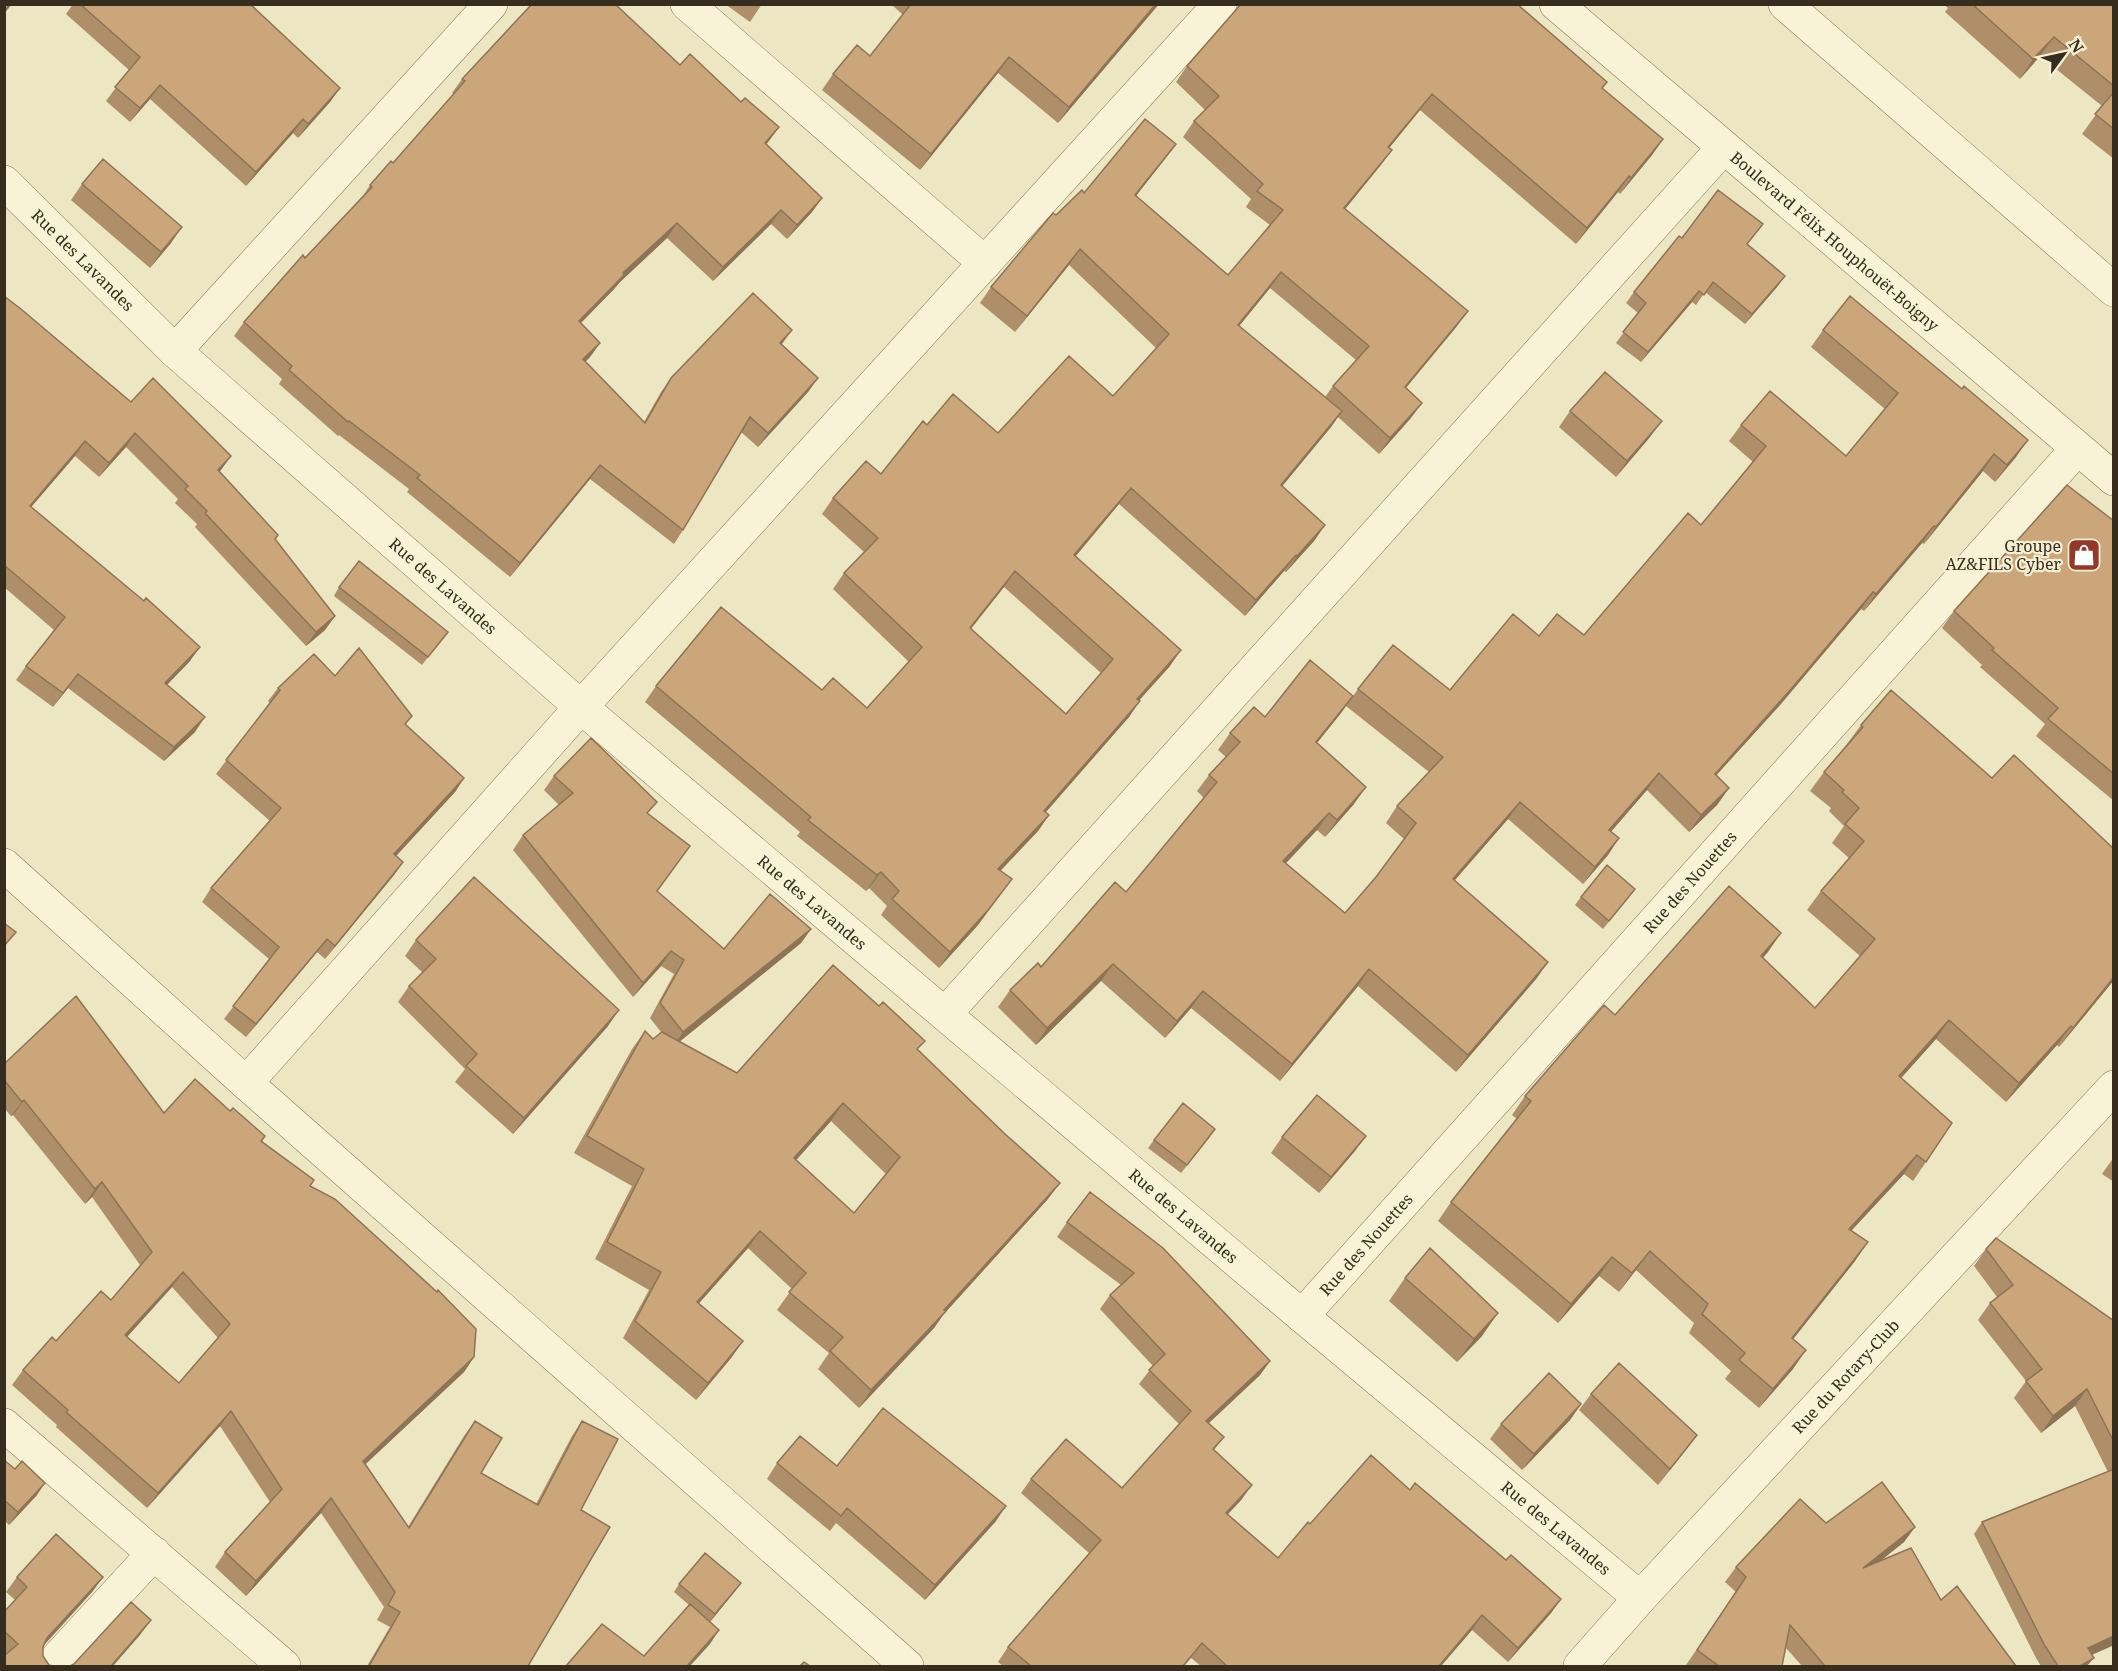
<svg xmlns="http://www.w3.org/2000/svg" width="2118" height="1671" font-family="'Noto Serif',serif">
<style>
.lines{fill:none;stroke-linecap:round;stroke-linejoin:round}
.minor-casing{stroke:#87785a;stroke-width:34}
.tertiary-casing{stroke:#87785a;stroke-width:34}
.minor{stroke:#f8f2d6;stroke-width:33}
.tertiary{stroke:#f8f2d6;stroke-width:33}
.wall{fill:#ae8f69;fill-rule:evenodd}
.shaded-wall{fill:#8d7455}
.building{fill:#caa67a;stroke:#8d7455;stroke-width:1.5;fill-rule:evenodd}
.labels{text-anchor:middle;stroke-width:4.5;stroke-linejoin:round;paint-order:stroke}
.street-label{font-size:16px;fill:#372d1e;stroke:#f5efd3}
.poi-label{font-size:16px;fill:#372d1e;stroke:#f5efd3;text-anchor:end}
</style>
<rect width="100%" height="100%" fill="#ede6c3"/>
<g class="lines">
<g class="minor-casing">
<g id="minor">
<path d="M 687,4 L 985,263"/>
<path d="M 1785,4 L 2114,290"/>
<path id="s1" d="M 4,182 L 175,351 L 581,707 L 1302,1316 L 1640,1598"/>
<path d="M 175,351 L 491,4"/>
<path d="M 4,865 L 246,1083 L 907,1666"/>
<path d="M 945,1014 L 1723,148"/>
<path d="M 246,1083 L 581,707 L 1220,4"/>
<path id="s2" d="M 1302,1316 L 2077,449"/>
<path d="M 4,1425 L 284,1666"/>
<path d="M 50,1666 L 154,1553"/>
<path id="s3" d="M 1580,1666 L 1640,1598 L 2114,1087"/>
</g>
</g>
<g class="tertiary-casing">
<g id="tertiary">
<path id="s4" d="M 1556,4 L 2114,479"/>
</g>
</g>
<use href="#minor" class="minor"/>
<use href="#tertiary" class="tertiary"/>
</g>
<path class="wall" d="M 73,4 L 250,4 L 340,88 L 330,102 L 298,138 L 293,133 L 246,186 L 150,99 L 130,122 L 106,101 L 129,70 L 66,14 Z
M 725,4 L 762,4 L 750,22 Z
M 891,4 L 1159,4 L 1058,123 L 998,73 L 920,170 L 822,90 L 833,74 L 870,56 L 903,15 Z
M 1238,4 L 1517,4 L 1607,82 L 1602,88 L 1663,139 L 1652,155 L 1620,194 L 1618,192 L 1576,244 L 1420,110 L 1389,148 L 1392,150 L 1380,166 L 1345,209 L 1457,326 L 1406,388 L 1422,403 L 1410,419 L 1379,454 L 1338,417 L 1331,427 L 1282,486 L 1325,525 L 1314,541 L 1286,572 L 1284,571 L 1245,616 L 1119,504 L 1076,556 L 1170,666 L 1139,700 L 1129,717 L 1045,812 L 1049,815 L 1038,831 L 1000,871 L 1000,895 L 978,925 L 939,968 L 881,915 L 887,906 L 869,888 L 866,891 L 797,836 L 800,832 L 645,702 L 656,686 L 822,690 L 867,708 L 909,662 L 833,589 L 844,573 L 864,552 L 822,514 L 833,498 L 881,474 L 927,425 L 998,433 L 1113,396 L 1156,348 L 1069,265 L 1015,332 L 980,303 L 991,287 L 1056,215 L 1084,193 L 1176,144 L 1164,160 L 1136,196 L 1228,275 L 1270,225 L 1246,207 L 1251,199 L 1183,137 L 1194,121 L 1205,110 L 1176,82 L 1187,66 L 1239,7 ZM 1270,288 L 1356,360 L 1333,386 L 1325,397 L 1239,326 ZM 1004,587 L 1101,673 L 1066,714 L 971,629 Z
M 1943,4 L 2114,4 L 2114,159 L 2082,134 L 2102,106 L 2040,56 L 2020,79 L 1945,12 L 1948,8 Z
M 680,65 L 741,102 L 779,127 L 766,144 L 822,198 L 812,212 L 787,239 L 771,224 L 713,281 L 667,238 L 620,282 L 614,289 L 581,323 L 600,343 L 590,357 L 585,362 L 644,422 L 661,392 L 671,378 L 781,344 L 818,378 L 808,392 L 758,447 L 741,432 L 683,530 L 674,544 L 590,479 L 510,577 L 407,492 L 409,489 L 339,435 L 338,436 L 279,384 L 282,379 L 234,336 L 244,322 L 361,199 L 370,185 L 393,163 L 454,94 L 452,93 L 462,79 Z
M 82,184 L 171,243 L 150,268 L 71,200 Z
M 1682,238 L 1748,245 L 1777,287 L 1745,324 L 1705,292 L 1696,305 L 1692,302 L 1641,362 L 1616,343 L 1638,313 L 1626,303 L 1634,292 Z
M 4,296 L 131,402 L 231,456 L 219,472 L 278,535 L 275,540 L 335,616 L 325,630 L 306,646 L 195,527 L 197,524 L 175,503 L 178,499 L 126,447 L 99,477 L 75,456 L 31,507 L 190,661 L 167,685 L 195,732 L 164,761 L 68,688 L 53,707 L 16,680 L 26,666 L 54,630 L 4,587 Z
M 1823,330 L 2016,457 L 1995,482 L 1983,471 L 1924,544 L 1922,543 L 1864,611 L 1861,609 L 1780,705 L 1716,775 L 1729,788 L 1717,805 L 1689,832 L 1647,790 L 1611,831 L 1619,838 L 1608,855 L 1583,884 L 1508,819 L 1454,881 L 1548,962 L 1536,979 L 1456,1072 L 1358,986 L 1280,1081 L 1191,1008 L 1165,1038 L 1101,981 L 1036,1045 L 998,1007 L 1010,990 L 1041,967 L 1126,892 L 1204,798 L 1197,791 L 1209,775 L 1226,757 L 1218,750 L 1230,733 L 1265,717 L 1353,696 L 1341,713 L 1317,743 L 1354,804 L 1325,837 L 1317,830 L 1286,863 L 1345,913 L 1376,877 L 1404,839 L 1386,823 L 1397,806 L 1429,772 L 1346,706 L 1358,689 L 1450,690 L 1539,636 L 1584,635 L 1701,525 L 1753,462 L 1729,441 L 1741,425 L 1846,456 L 1885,409 L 1811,347 Z
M 1570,411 L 1650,437 L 1616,477 L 1559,427 Z
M 2114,521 L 2114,801 L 2036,736 L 2045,724 L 1980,667 L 1982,665 L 1942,628 L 1954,611 Z
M 339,587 L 448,632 L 422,665 L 334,596 Z
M 335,676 L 406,725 L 464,778 L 455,792 L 396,856 L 403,862 L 394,875 L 325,959 L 317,952 L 246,1037 L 224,1019 L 269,959 L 202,902 L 211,888 L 270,821 L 216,774 L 270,703 L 268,701 L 278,688 Z
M 1861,725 L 2114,980 L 2059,1047 L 2057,1045 L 2006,1102 L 1936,1039 L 1901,1078 L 1926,1162 L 1913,1181 L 1904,1174 L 1852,1230 L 1855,1261 L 1793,1339 L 1793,1369 L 1759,1408 L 1725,1379 L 1731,1371 L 1689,1333 L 1694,1323 L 1636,1270 L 1619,1292 L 1599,1276 L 1558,1323 L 1438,1221 L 1451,1202 L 1517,1119 L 1512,1115 L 1525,1096 L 1615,1015 L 1781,933 L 1763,958 L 1815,1008 L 1860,956 L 1807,910 L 1821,891 L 1849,858 L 1832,843 L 1844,826 L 1829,811 L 1831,808 L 1810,791 L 1824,772 L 1847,744 Z
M 554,776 L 649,814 L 657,892 L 724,949 L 811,929 L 801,943 L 679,1042 L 737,1073 L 918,1050 L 1005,1134 L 1060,1183 L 1047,1200 L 943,1315 L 934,1328 L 859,1408 L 818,1369 L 829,1353 L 777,1310 L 792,1289 L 748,1248 L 699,1303 L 743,1341 L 731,1358 L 696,1400 L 623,1338 L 649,1290 L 595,1259 L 632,1186 L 574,1153 L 632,1049 L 645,1031 L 653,1039 L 661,1032 L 650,1018 L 674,974 L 661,966 L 633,997 L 513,850 L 523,835 L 559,805 L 544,790 ZM 831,1121 L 886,1174 L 854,1213 L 796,1160 Z
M 1581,897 L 1629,897 L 1603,929 L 1575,905 Z
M 416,940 L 608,1026 L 513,1134 L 455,1082 L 465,1069 L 398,1002 L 409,986 L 423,973 L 405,956 Z
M 4,1064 L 164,1113 L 230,1111 L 265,1136 L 262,1141 L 310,1186 L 474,1357 L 464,1372 L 365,1464 L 408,1527 L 464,1436 L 475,1421 L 481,1473 L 536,1504 L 572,1436 L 582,1421 L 581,1510 L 528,1666 L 367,1666 L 390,1627 L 377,1620 L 384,1607 L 321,1513 L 246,1596 L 215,1567 L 225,1552 L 270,1502 L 220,1426 L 147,1508 L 56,1427 L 57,1425 L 12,1385 L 23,1370 L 56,1341 L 111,1300 L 140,1265 L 92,1197 L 85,1204 L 13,1115 L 11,1116 L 4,1108 ZM 172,1287 L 218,1338 L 179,1383 L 127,1337 Z
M 1210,1137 L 1181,1173 L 1148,1148 L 1154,1140 Z
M 1282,1137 L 1355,1151 L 1319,1193 L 1271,1153 Z
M 2114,1157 L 2114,1182 L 2102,1174 Z
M 1067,1222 L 1270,1361 L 1260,1375 L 1208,1424 L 1224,1437 L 1214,1450 L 1242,1499 L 1227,1515 L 1278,1558 L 1310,1524 L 1410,1490 L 1506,1560 L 1561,1599 L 1551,1613 L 1508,1662 L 1472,1630 L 1441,1666 L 1201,1666 L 1191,1658 L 1184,1666 L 1003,1666 L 998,1662 L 1008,1647 L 1089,1553 L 1021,1493 L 1031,1479 L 1122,1488 L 1179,1424 L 1139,1384 L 1153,1366 L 1100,1309 L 1110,1295 L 1121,1285 L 1057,1237 Z
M 1986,1249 L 2114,1321 L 2114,1645 L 2092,1655 L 2087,1666 L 2041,1666 L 2036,1658 L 1974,1534 L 1982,1522 L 2108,1472 L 2075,1406 L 2041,1433 L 2014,1398 L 2026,1381 L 1978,1320 L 1990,1303 L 1997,1297 L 1974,1266 Z
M 1405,1278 L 1482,1336 L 1457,1362 L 1389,1301 Z
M 1591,1394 L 1697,1435 L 1685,1451 L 1658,1485 L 1579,1410 Z
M 1581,1404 L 1570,1420 L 1522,1470 L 1490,1439 L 1501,1424 Z
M 4,1460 L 37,1495 L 9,1525 L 4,1520 Z
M 777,1463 L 837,1466 L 996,1521 L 925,1600 L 836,1523 L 830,1531 L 767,1479 Z
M 1826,1523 L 1915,1527 L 1904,1542 L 1880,1561 L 1941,1600 L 2016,1666 L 1802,1666 L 1786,1648 L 1782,1666 L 1688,1666 L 1686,1665 L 1736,1592 L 1725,1582 L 1736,1567 Z
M 17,1577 L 103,1577 L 92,1592 L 43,1646 L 43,1656 L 49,1665 L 4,1666 L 4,1612 L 15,1600 L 6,1592 Z
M 679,1584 L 735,1591 L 710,1622 L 710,1644 L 644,1656 L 689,1605 L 674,1592 Z"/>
<path class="shaded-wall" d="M 10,4 L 12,4 L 4,14 L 4,11 Z
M 1156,4 L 1159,4 L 1058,123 L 1069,107 Z
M 2054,37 L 2040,56 L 2020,79 L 2033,59 Z
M 1009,57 L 998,73 L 920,170 L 931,154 Z
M 160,85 L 150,99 L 130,122 L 140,108 Z
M 340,88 L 330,102 L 298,138 L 308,124 Z
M 1432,94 L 1420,110 L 1377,163 L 1388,147 Z
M 303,119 L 293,133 L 246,186 L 256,172 Z
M 779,127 L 769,141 L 755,158 L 765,143 Z
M 1663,139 L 1652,155 L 1620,194 L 1631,178 Z
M 1176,144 L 1164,160 L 1124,211 L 1135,195 Z
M 1392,150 L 1380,166 L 1333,224 L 1344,208 Z
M 1629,176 L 1618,192 L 1576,244 L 1587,228 Z
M 822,198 L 812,212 L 787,239 L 797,225 Z
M 781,210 L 771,224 L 713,281 L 723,267 Z
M 677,223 L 667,238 L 620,282 L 614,289 L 569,335 L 579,321 L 623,273 Z
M 182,227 L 171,243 L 150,268 L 161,252 Z
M 1080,249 L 1069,265 L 1015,332 L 1027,316 Z
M 1281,272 L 1270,288 L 1227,341 L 1238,325 Z
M 1785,276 L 1777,287 L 1745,324 L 1752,314 Z
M 1699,291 L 1692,302 L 1641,362 L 1648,352 Z
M 1468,311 L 1457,326 L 1393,403 L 1405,387 Z
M 792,330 L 782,344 L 770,357 L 780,343 Z
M 600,343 L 590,357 L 573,374 L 583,359 Z
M 818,378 L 808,392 L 758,447 L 768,433 Z
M 1422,403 L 1410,419 L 1379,454 L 1390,438 Z
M 1342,411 L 1331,427 L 1270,501 L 1281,485 Z
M 1662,421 L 1650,437 L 1616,477 L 1627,461 Z
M 135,433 L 126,447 L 99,477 L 109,463 Z
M 2028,440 L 2016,457 L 1995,482 L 2007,465 Z
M 85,441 L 75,456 L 20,520 L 30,506 Z
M 1994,454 L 1983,471 L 1924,544 L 1936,527 Z
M 231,456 L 221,470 L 208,485 L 218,470 Z
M 600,465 L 590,479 L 510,577 L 520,563 Z
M 1131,488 L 1119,504 L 1063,571 L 1074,555 Z
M 1325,525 L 1314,541 L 1286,572 L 1297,556 Z
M 1934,526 L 1922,543 L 1864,611 L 1876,594 Z
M 1296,555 L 1284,571 L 1245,616 L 1256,600 Z
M 1015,571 L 1004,587 L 958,644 L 970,628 Z
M 1873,592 L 1861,609 L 1780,705 L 1703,790 L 1715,774 Z
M 335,616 L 325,630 L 306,646 L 316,632 Z
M 200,647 L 190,661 L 155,697 L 165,683 Z
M 1181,650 L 1170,666 L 1126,715 L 1137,699 Z
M 78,674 L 68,688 L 53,707 L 63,693 Z
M 1353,696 L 1341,713 L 1304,759 L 1316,742 Z
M 1140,701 L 1129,717 L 1033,827 L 1044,811 Z
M 205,717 L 195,732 L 164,761 L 174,747 Z
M 1659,773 L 1647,790 L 1598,847 L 1609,830 Z
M 464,778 L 455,792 L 385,868 L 394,854 Z
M 1366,787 L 1354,804 L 1325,837 L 1337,820 Z
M 1729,788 L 1717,805 L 1689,832 L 1701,815 Z
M 1520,802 L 1508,819 L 1441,896 L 1453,879 Z
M 1329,813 L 1317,830 L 1272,878 L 1283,861 Z
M 1049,815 L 1038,831 L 987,885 L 998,869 Z
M 1619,838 L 1608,855 L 1583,884 L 1595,867 Z
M 403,862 L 394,875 L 325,959 L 335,946 Z
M 881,872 L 869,888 L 866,891 L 877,875 Z
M 1012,879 L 978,925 L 939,968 L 950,952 Z
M 811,929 L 801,943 L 673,1047 L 683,1032 Z
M 1781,933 L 1768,952 L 1748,975 L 1761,956 Z
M 327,939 L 317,952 L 246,1037 L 256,1024 Z
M 671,951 L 661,966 L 633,997 L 643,983 Z
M 1548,962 L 1536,979 L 1456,1072 L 1468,1055 Z
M 1113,964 L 1101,981 L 1036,1045 L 1047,1028 Z
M 1369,969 L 1358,986 L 1280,1081 L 1292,1064 Z
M 2114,977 L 2114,980 L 2059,1047 L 2073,1028 Z
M 1203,991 L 1191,1008 L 1165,1038 L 1177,1021 Z
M 619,1010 L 608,1026 L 513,1134 L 524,1118 Z
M 1949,1020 L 1936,1039 L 1886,1095 L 1899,1076 Z
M 2071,1026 L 2057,1045 L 2006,1102 L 2019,1083 Z
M 24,1100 L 13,1115 L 11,1116 L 22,1102 Z
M 843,1103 L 831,1121 L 782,1176 L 794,1158 Z
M 1366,1136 L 1355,1151 L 1319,1193 L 1331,1177 Z
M 1917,1155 L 1904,1174 L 1835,1248 L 1849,1229 Z
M 102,1182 L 92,1197 L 85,1204 L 95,1189 Z
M 1060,1183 L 1047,1200 L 943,1315 L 934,1328 L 859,1408 L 871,1390 Z
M 760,1231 L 748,1248 L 685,1319 L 697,1302 Z
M 1868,1242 L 1855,1261 L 1779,1357 L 1792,1338 Z
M 1650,1251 L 1636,1270 L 1619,1292 L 1632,1273 Z
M 1612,1257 L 1599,1276 L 1558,1323 L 1571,1304 Z
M 183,1272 L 172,1287 L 115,1350 L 125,1335 Z
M 1498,1313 L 1482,1336 L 1457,1362 L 1474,1339 Z
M 743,1341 L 731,1358 L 696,1400 L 708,1383 Z
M 1806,1350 L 1793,1369 L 1759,1408 L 1773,1389 Z
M 474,1357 L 464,1372 L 353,1476 L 363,1461 Z
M 1270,1361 L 1260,1375 L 1195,1436 L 1206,1421 Z
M 2087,1389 L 2075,1406 L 2041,1433 L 2053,1416 Z
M 1581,1404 L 1570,1420 L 1522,1470 L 1534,1454 Z
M 231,1411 L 220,1426 L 147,1508 L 158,1493 Z
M 1697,1435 L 1685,1451 L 1658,1485 L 1670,1469 Z
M 45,1483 L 37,1495 L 9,1525 L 18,1512 Z
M 1252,1485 L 1242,1499 L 1215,1528 L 1226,1513 Z
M 331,1498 L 321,1513 L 246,1596 L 256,1581 Z
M 1006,1506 L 996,1521 L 925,1600 L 935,1585 Z
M 1915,1527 L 1904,1542 L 1853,1583 L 1863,1568 Z
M 103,1577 L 92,1592 L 36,1654 L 47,1638 Z
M 741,1583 L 735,1591 L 710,1622 L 715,1614 Z
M 1561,1599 L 1551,1613 L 1508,1662 L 1518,1648 Z
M 1482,1615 L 1472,1630 L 1441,1666 L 1439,1666 Z
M 151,1620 L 140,1635 L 113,1666 L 111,1666 Z
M 719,1630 L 710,1644 L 690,1666 L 687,1666 Z
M 2114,1636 L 2114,1645 L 2079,1660 L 2088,1648 Z
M 2094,1658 L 2087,1666 L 2080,1666 Z"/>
<path class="building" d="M 4,4 L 10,4 L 4,11 Z
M 80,4 L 250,4 L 340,88 L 308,124 L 303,119 L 256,172 L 160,85 L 140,108 L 115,87 L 140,57 Z
M 532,4 L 615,4 L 680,65 L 690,54 L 741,102 L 745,98 L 779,127 L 765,143 L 822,198 L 797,225 L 781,210 L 723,267 L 677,223 L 623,273 L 624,275 L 579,321 L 600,343 L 583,359 L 645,423 L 671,378 L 753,293 L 792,330 L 780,343 L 818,378 L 768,433 L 750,417 L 683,530 L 600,465 L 520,563 L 417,478 L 420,475 L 349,421 L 348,422 L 289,370 L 292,366 L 244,322 L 303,255 L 305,258 L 372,187 L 370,185 L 391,161 L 393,163 L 465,81 L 462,79 Z
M 911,4 L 1156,4 L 1069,107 L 1009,57 L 931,154 L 833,74 L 857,45 L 870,56 Z
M 1241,4 L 1517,4 L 1607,82 L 1602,88 L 1663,139 L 1631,178 L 1629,176 L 1587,228 L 1432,94 L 1388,147 L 1392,150 L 1344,208 L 1468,311 L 1405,387 L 1422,403 L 1390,438 L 1333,386 L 1369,346 L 1281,272 L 1238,325 L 1342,411 L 1281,485 L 1325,525 L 1297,556 L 1296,555 L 1256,600 L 1131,488 L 1074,555 L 1181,650 L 1137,699 L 1140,701 L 1044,811 L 1049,815 L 998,869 L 1012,879 L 989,909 L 950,952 L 892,899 L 899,891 L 881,872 L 877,875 L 808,820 L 811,817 L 656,686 L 721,607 L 822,690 L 833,678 L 867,708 L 922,647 L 844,573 L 878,538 L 833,498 L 866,461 L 881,474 L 923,421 L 927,425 L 953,394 L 998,433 L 1069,356 L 1113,396 L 1169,334 L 1080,249 L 1027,316 L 991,287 L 1053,213 L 1056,215 L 1082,190 L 1084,193 L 1145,119 L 1176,144 L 1135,195 L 1228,275 L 1283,210 L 1257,191 L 1263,184 L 1194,121 L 1219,96 L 1187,66 ZM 1015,571 L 1113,659 L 1066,714 L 970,628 Z
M 1972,4 L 2114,4 L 2114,86 L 2054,37 L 2033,59 Z
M 2114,92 L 2114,129 L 2095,114 Z
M 103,159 L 182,227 L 161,252 L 82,184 Z
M 1718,190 L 1763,224 L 1747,244 L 1785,276 L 1752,314 L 1713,282 L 1704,295 L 1699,291 L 1648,352 L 1623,332 L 1646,303 L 1634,292 L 1679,236 L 1682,238 Z
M 4,296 L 21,309 L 131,402 L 153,378 L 231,456 L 218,470 L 278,535 L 275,539 L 335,616 L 316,632 L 205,513 L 207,511 L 185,489 L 188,486 L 135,433 L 109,463 L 85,441 L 30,506 L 144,601 L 146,598 L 200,647 L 165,683 L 205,717 L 174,747 L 78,674 L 63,693 L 26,666 L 65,617 L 4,565 Z
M 1850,296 L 1962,389 L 1964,386 L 2028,440 L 2007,465 L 1994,454 L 1936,527 L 1934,526 L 1876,594 L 1873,592 L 1792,688 L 1715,774 L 1729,788 L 1701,815 L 1659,773 L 1609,830 L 1619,838 L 1595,867 L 1520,802 L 1453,879 L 1548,962 L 1468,1055 L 1369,969 L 1292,1064 L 1203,991 L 1177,1021 L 1113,964 L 1047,1028 L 1010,990 L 1038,963 L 1041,967 L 1115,882 L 1126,892 L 1217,782 L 1209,775 L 1240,742 L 1230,733 L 1254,707 L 1265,717 L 1310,660 L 1353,696 L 1316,742 L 1366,787 L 1337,820 L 1329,813 L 1283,861 L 1345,913 L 1376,877 L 1416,823 L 1397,806 L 1443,757 L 1358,689 L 1393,645 L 1450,690 L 1513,614 L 1539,636 L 1557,614 L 1584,635 L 1688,513 L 1701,525 L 1766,446 L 1741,425 L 1770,391 L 1846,456 L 1898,393 L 1823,330 Z
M 1605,372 L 1662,421 L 1627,461 L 1570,411 Z
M 2067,485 L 2114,521 L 2114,774 L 2048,719 L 2058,708 L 1992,650 L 1994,648 L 1954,611 Z
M 359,561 L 448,632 L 428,657 L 339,587 Z
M 359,648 L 412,716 L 405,724 L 464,778 L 394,854 L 403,862 L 335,946 L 327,939 L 256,1024 L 233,1006 L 279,947 L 211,888 L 281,808 L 226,760 L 280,690 L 278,688 L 314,654 L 335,676 Z
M 1891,690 L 1992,778 L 2014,755 L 2114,849 L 2114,977 L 2073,1028 L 2071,1026 L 2019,1083 L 1949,1020 L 1899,1076 L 1952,1123 L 1926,1162 L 1917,1155 L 1849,1229 L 1868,1242 L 1792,1338 L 1806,1350 L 1773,1389 L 1739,1360 L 1745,1353 L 1702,1314 L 1708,1304 L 1650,1251 L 1632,1273 L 1612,1257 L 1571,1304 L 1451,1202 L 1531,1101 L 1525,1096 L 1604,1005 L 1615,1015 L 1729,886 L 1781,933 L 1761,956 L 1815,1008 L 1875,939 L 1821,891 L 1864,841 L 1845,824 L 1859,808 L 1842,792 L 1844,790 L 1824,772 L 1863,727 L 1861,725 Z
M 591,738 L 657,802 L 647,813 L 690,846 L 657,891 L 724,949 L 770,894 L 811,929 L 683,1032 L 660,1003 L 684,960 L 671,951 L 643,983 L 523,835 L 573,793 L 554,776 Z
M 1607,865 L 1635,889 L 1609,921 L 1581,897 Z
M 474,877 L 619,1010 L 524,1118 L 466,1066 L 477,1054 L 409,986 L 436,959 L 416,940 Z
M 4,923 L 16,932 L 4,946 Z
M 833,965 L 879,1006 L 883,1002 L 925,1041 L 917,1049 L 1005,1134 L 1060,1183 L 944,1310 L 946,1311 L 871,1390 L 830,1351 L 843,1337 L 789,1292 L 806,1273 L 760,1231 L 697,1302 L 743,1341 L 708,1383 L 635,1321 L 661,1272 L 607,1242 L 644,1169 L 587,1136 L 645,1031 L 653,1039 L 662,1032 L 737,1073 ZM 843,1103 L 900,1157 L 854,1213 L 794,1158 Z
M 76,996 L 164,1113 L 195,1079 L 230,1111 L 233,1108 L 265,1136 L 261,1141 L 314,1180 L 310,1186 L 335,1199 L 437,1292 L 438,1290 L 476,1329 L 474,1357 L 363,1461 L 409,1528 L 475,1421 L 502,1438 L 481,1473 L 538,1505 L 582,1421 L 618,1439 L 581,1510 L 610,1527 L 528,1666 L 369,1666 L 400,1612 L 388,1605 L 395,1592 L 331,1498 L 256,1581 L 225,1552 L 282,1489 L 231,1411 L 158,1493 L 66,1412 L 68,1410 L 23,1370 L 52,1337 L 56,1341 L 101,1291 L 111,1300 L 152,1252 L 102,1182 L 95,1189 L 24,1100 L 22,1102 L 4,1080 L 4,1064 ZM 183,1272 L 230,1324 L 179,1383 L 125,1335 Z
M 1317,1095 L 1366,1136 L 1331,1177 L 1282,1137 Z
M 1183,1103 L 1215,1129 L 1187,1165 L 1154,1140 Z
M 1090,1192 L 1163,1248 L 1270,1361 L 1206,1421 L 1224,1437 L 1213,1449 L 1252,1485 L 1226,1513 L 1278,1558 L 1308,1522 L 1310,1524 L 1371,1455 L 1410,1490 L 1415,1483 L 1506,1560 L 1511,1555 L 1561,1599 L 1518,1648 L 1482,1615 L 1439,1666 L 1227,1666 L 1202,1643 L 1183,1666 L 1031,1666 L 1008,1647 L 1101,1540 L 1031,1479 L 1066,1439 L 1122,1488 L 1191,1411 L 1149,1370 L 1165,1354 L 1110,1295 L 1134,1273 L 1067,1222 Z
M 1996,1238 L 2114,1321 L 2114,1442 L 2087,1389 L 2053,1416 L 2026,1381 L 2042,1369 L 1990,1303 L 2013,1285 L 1986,1249 Z
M 1430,1248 L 1498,1313 L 1474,1339 L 1405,1278 Z
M 1619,1363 L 1697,1435 L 1670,1469 L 1591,1394 Z
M 1549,1373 L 1581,1404 L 1534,1454 L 1501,1424 Z
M 883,1408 L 1006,1506 L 935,1585 L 847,1508 L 841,1516 L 777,1463 L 800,1436 L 837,1466 Z
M 4,1460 L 15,1469 L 22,1461 L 45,1483 L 18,1512 L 4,1500 Z
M 2114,1469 L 2114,1636 L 2088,1648 L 2094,1658 L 2080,1666 L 2058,1666 L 2045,1646 L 1982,1522 Z
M 1882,1482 L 1915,1527 L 1863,1568 L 1911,1548 L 1941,1600 L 1957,1586 L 2016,1666 L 1825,1666 L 1790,1625 L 1782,1666 L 1719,1666 L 1697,1650 L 1746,1577 L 1736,1567 L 1800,1499 L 1826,1523 Z
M 56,1534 L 103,1577 L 47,1638 L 43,1647 L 43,1656 L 49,1665 L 53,1666 L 4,1666 L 4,1656 L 18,1644 L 4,1631 L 4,1612 L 27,1587 L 17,1577 Z
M 705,1553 L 741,1583 L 715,1614 L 679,1584 Z
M 131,1602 L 151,1620 L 111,1666 L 70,1666 L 74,1664 Z
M 690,1604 L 719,1630 L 687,1666 L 566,1666 L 602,1624 L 644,1656 Z
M 804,1662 L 810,1666 L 800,1666 Z"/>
<defs>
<g id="shop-square" transform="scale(1.725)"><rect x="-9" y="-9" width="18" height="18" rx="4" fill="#94382c" stroke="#f5efd3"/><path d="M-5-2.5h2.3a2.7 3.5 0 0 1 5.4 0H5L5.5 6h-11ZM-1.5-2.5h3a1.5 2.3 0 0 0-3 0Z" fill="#fff"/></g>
</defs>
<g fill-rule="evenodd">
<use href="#shop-square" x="2084" y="555"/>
</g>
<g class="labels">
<g class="street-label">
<text dy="6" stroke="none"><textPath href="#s4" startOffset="366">Boulevard Félix Houphouët-Boigny</textPath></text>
<text dy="6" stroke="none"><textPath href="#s1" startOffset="111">Rue des Lavandes</textPath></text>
<text dy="6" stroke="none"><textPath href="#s1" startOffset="597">Rue des Lavandes</textPath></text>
<text dy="6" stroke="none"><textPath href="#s2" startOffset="582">Rue des Nouettes</textPath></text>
<text dy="6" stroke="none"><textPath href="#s1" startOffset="1083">Rue des Lavandes</textPath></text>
<text dy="6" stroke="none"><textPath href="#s1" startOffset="1569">Rue des Lavandes</textPath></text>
<text dy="6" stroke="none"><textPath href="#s2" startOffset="96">Rue des Nouettes</textPath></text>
<text dy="6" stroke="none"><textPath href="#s3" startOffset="393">Rue du Rotary-Club</textPath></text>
<text dy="6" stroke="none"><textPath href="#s1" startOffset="2055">Rue des Lavandes</textPath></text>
</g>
<g class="poi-label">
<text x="2061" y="552">Groupe<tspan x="2061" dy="18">AZ&amp;FILS Cyber</tspan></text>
</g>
</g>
<rect width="2118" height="1671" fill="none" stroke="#372d1e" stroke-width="12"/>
<g transform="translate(2064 54) rotate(57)" stroke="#f5efd3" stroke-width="4.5" paint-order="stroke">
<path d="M0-4.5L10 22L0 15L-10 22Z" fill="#372d1e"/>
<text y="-9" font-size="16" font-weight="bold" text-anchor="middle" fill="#372d1e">N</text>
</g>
</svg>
